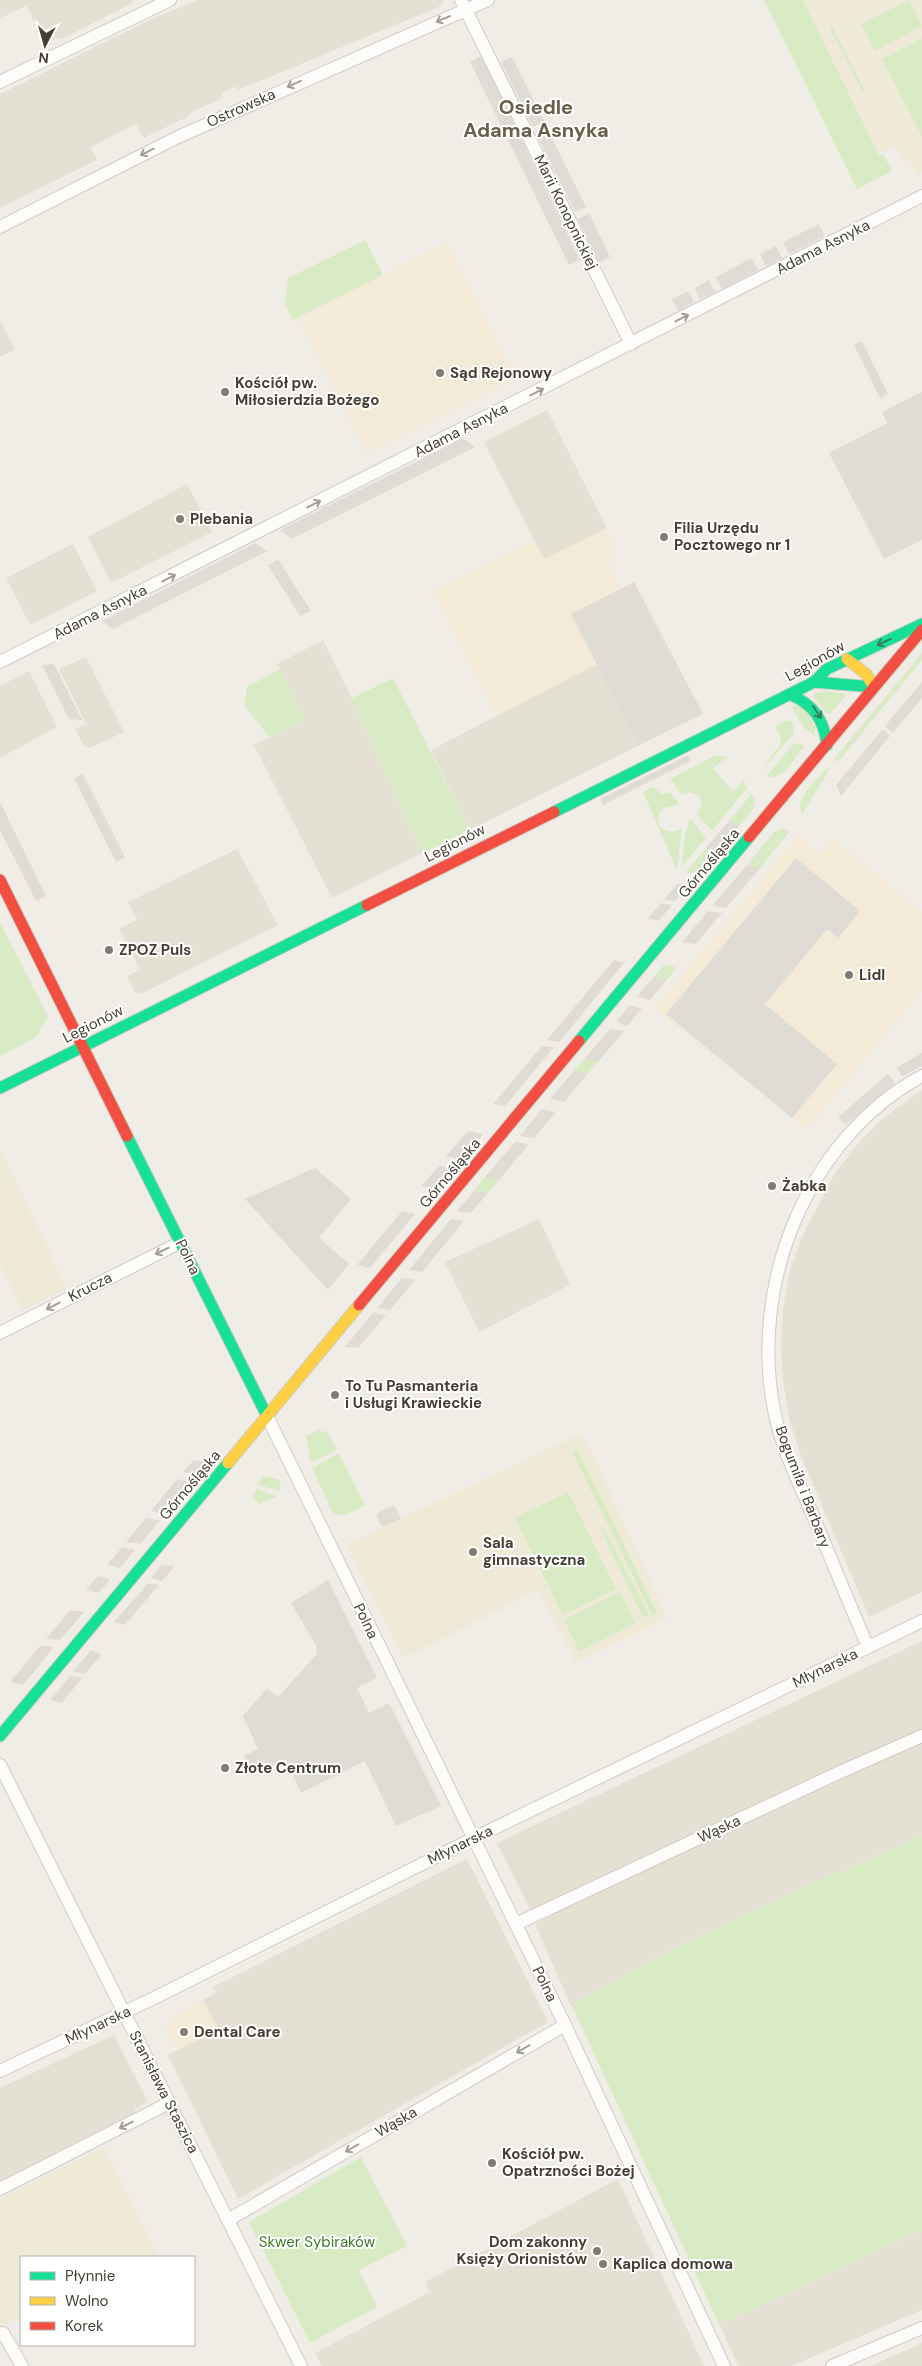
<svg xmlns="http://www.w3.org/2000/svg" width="922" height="2366" font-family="'DM Sans',sans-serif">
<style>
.residential{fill:#e4e0d3}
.commercial{fill:#f4ead8}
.industrial{fill:#dfdcd4}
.education{fill:#eeead7}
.green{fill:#d9ebc4}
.parking{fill:#dfdcd6}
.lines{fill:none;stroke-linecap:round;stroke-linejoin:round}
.street-casing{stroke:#cecbc4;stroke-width:14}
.fast-casing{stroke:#cfccbd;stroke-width:13}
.slow-casing{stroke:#cfccbd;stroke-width:13}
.jam-casing{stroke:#cfccbd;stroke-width:13}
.street{stroke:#fdfcfb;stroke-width:12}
.fast{stroke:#16e098;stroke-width:11}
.slow{stroke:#ffcf43;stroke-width:11}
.jam{stroke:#f24e42;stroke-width:11}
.oneway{stroke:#a19e97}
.oneway2{stroke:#327f5b}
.poi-dot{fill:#817c72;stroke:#fff;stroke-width:2}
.labels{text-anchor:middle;stroke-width:4;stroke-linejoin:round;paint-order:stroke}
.street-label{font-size:15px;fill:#453f33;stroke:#fff}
.poi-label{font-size:15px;font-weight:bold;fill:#453f33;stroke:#fff;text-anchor:start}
.park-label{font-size:15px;fill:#3c7a23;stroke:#fff}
.district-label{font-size:20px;font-weight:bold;fill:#685e49;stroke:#fff}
</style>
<rect width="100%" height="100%" fill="#f0ede6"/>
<path class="residential" d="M 0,0 L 133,0 L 131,4 L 62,39 L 58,38 L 48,42 L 46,47 L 27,6 L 0,18 Z
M 197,0 L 443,0 L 441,6 L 238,90 L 236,86 L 222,93 L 223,98 L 190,113 L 191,115 L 144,138 L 136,124 L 91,147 L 97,160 L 0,208 L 0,94 L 145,22 Z
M 0,320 L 15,349 L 0,357 Z
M 547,410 L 607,528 L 544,560 L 484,442 Z
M 187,484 L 212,532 L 111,583 L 88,537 Z
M 73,544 L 97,591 L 30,625 L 6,578 Z
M 323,640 L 352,698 L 422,853 L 332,898 L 254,745 L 305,720 L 277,664 Z
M 86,657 L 124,732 L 90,748 L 84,746 L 75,729 L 86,724 L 59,669 Z
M 597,664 L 638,746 L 470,830 L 431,750 Z
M 29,671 L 57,727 L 0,758 L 0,686 Z
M 237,849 L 278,925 L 141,994 L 135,992 L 127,976 L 140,970 L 119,929 L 137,920 L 128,902 Z
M 922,1090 L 922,1592 L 869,1617 L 801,1456 L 789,1418 L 783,1380 L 781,1345 L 783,1310 L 789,1274 L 801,1239 L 832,1178 L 857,1145 L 882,1119 Z
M 539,1219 L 570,1285 L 479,1332 L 445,1262 Z
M 922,1641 L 922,1730 L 854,1759 L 531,1911 L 497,1843 Z
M 922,1740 L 922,1836 L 807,1886 L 668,1951 L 571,2006 L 535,1924 L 588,1895 Z
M 467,1859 L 548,2022 L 238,2199 L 168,2055 L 218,2029 L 203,2000 L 216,1993 L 213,1987 Z
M 114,2035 L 148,2102 L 134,2109 L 136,2112 L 0,2181 L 0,2088 Z
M 618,2179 L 704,2366 L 322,2366 L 315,2353 L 430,2292 L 425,2282 Z
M 922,2230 L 922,2310 L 791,2366 L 739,2366 L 719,2324 Z
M 922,2343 L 922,2366 L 870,2366 L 907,2350 Z"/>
<path class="commercial" d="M 447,243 L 516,379 L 367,453 L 299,318 Z
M 607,528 L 614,543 L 610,550 L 614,559 L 610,560 L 612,563 L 609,565 L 621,589 L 571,614 L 597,664 L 496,715 L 433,592 L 535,541 L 544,559 Z
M 798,836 L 820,854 L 833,839 L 922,912 L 922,990 L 807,1129 L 654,1009 Z
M 203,2000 L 218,2029 L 178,2050 L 164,2026 L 173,2021 L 172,2017 Z"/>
<path class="industrial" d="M 394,1505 L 401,1519 L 382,1527 L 376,1514 Z"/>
<path class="education" d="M 795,0 L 922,0 L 922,173 L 917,176 L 908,159 L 903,161 L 895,145 L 875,155 Z
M 0,1149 L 67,1288 L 23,1311 L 0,1264 Z
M 583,1433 L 667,1618 L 576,1663 L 539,1590 L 404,1658 L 347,1544 Z
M 104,2146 L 159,2257 L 21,2257 L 21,2316 L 0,2328 L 0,2199 Z"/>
<path class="green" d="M 764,0 L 803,0 L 879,156 L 883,154 L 892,171 L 857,189 Z
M 909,0 L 922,26 L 875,51 L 861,24 Z
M 832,26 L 865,92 L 863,93 L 829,27 Z
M 922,39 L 922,137 L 882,59 Z
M 365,240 L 383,275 L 293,320 L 285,305 L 288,278 Z
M 922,653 L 922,660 L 838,762 L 834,759 Z
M 280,669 L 305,720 L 269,737 L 244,705 L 247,687 Z
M 393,678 L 470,830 L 422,853 L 352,698 Z
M 825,691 L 847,694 L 831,713 L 826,713 L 813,696 L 815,693 Z
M 790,705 L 804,708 L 815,727 L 814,735 L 805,729 Z
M 786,720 L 793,722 L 794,733 L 761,772 L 776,749 L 779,749 L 781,740 L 776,726 Z
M 801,743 L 804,747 C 795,757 783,782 767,776 L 793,744 Z
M 716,755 L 727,757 L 713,768 L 733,792 L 744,780 L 747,788 L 712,831 L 697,814 L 702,806 L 699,795 L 689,792 L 682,795 L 670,779 Z
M 828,767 L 827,774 L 802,814 C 794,798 818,779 828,767 Z
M 653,787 L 662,794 L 670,792 L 679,803 C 673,808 665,805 661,811 C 651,825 668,838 682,828 L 677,871 L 643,792 Z
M 752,793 C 760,806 748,815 740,825 L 729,821 Z
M 690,818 L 706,838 L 682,866 L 685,834 Z
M 782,829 L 790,831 L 760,868 L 747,865 L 774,832 Z
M 705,849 L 720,849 C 710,860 702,876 686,872 Z
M 0,922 L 48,1017 L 36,1037 L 0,1056 Z
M 670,965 L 676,968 L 667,980 L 654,977 L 663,966 Z
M 584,1059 L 598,1062 L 588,1073 L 574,1071 Z
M 485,1177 L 500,1179 L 488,1193 L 474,1191 Z
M 319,1430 L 320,1432 L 327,1431 L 337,1450 L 311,1463 L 306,1436 Z
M 577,1449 L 657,1613 L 652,1615 L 572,1452 Z
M 339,1453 L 365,1505 C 357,1510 342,1519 333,1513 L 312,1468 Z
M 264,1476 L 278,1479 L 281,1485 L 279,1491 L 257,1484 Z
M 256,1489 L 277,1496 L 260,1504 L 252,1498 Z
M 568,1492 L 616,1589 L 563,1615 L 515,1518 Z
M 603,1527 L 649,1615 L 643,1618 L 600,1528 Z
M 620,1592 L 635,1623 L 579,1651 L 564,1620 Z
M 922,1836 L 922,2230 L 719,2324 L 572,2006 L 668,1951 L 807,1886 Z
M 361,2157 L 407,2246 L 359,2270 L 377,2307 L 310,2343 L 249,2222 Z"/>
<path class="parking" d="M 481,56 L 580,260 L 569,265 L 470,62 Z
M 512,57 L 544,121 L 533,127 L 501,62 Z
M 546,126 L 586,207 L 575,212 L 535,131 Z
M 589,213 L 610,257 L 599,263 L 578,219 Z
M 819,224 L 825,236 L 789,254 L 783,242 Z
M 776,246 L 782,258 L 766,266 L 760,254 Z
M 752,258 L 758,270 L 722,289 L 716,277 Z
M 709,280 L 715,292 L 700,299 L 695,288 Z
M 688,291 L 694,302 L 678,311 L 672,299 Z
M 862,341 L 888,394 L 880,398 L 854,345 Z
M 922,392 L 922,540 L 884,559 L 829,453 L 887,423 L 882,412 Z
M 463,438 L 475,447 L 292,539 L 280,530 Z
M 255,543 L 268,551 L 113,629 L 102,621 Z
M 278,559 L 311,611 L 300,616 L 268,565 Z
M 634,582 L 703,714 L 638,746 L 571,614 Z
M 54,664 L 82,720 L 69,719 L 42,665 Z
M 922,682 L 922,698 L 893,733 L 885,726 Z
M 883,729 L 890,736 L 841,796 L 836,785 Z
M 688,755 L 691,761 L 603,805 L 600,799 Z
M 83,774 L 125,857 L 116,862 L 74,778 Z
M 0,802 L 46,896 L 36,901 L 0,830 Z
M 729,821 L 740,825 L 720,849 L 705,849 Z
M 796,858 L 860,911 L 838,938 L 827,929 L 765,1004 L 837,1064 L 792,1118 L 666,1014 Z
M 747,865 L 760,868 L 726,908 L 712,906 Z
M 677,884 L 688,886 L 675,901 L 664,900 Z
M 661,903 L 672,905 L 659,921 L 648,918 Z
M 708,911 L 722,913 L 696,944 L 682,942 Z
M 614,960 L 624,963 L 559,1042 L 547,1040 Z
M 654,977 L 667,980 L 650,1000 L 637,996 Z
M 630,1005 L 642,1009 L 627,1026 L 616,1021 Z
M 610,1029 L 624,1031 L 598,1062 L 584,1059 Z
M 542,1046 L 554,1047 L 505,1106 L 493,1104 Z
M 922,1053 L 922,1066 L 902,1077 L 897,1067 Z
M 574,1071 L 588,1073 L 564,1102 L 550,1099 Z
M 888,1074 L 895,1083 L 845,1125 L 838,1117 Z
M 542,1109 L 556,1112 L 534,1138 L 520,1136 Z
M 468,1131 L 483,1134 L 461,1160 L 446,1156 Z
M 515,1142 L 529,1144 L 500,1179 L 485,1177 Z
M 439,1166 L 454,1169 L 437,1189 L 421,1186 Z
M 315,1168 L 351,1199 L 319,1238 L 349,1264 L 328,1290 L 245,1199 Z
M 474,1191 L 488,1193 L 471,1213 L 457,1211 Z
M 402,1211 L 415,1214 L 370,1268 L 357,1265 Z
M 451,1219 L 464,1221 L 422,1272 L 409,1270 Z
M 402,1278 L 415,1280 L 390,1310 L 377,1308 Z
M 373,1313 L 386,1315 L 358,1348 L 345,1347 Z
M 194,1460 L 208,1462 L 197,1475 L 183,1472 Z
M 177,1479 L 191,1482 L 166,1514 L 151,1511 Z
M 146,1518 L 160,1520 L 140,1544 L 126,1542 Z
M 122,1547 L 135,1550 L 120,1568 L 107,1565 Z
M 162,1565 L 175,1566 L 162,1581 L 151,1578 Z
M 98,1576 L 110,1579 L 99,1593 L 86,1590 Z
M 328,1580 L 377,1678 L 357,1688 L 369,1713 L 389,1703 L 441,1806 L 396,1826 L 365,1761 L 301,1793 L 286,1760 L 254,1775 L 244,1756 L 258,1749 L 243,1716 L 267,1688 L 278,1697 L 316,1655 L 317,1647 L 291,1603 Z
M 148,1583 L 159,1585 L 125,1625 L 114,1622 Z
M 70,1610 L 84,1612 L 60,1640 L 46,1639 Z
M 40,1646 L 54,1647 L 23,1685 L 10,1682 Z
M 91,1650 L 102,1654 L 85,1674 L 73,1671 Z
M 70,1676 L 82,1678 L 62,1703 L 50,1700 Z"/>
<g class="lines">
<g class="street-casing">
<path id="street" d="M 461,0 L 631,344
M 0,82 L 170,0
M 0,227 L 178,137 L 488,0
M 0,662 L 922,196
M 0,1333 L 181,1242
M 267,1416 L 565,2025 L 724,2366
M 868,1647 C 848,1601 830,1556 811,1511 C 797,1479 782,1448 775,1415 C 748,1287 805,1140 922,1076
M 0,1765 L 301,2366
M 516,1924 L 838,1773 L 922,1736
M 0,2071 L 150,2000 L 474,1838 L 922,1621
M 0,2189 L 169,2103
M 228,2220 L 565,2025
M 3,2333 L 22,2366
M 832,2366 L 922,2328"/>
</g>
<g class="fast-casing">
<path id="fast" d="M 814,682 L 874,687
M 789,694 C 813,704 824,719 827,745
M 554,812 L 814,682 L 827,669 L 922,624
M 579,1041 L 749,837
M 0,1088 L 367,905
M 127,1136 L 267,1416
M 0,1736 L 228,1463"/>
</g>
<g class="slow-casing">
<path id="slow" d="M 847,659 L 866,674 L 874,687
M 228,1463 L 359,1305"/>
</g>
<g class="jam-casing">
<path id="jam" d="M 749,837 L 922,630
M 0,880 L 127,1136
M 367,905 L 554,812
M 359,1305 L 579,1041"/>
</g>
<use href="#street" class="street"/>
<use href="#fast" class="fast"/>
<use href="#slow" class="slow"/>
<use href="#jam" class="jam"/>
</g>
<defs><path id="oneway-shaft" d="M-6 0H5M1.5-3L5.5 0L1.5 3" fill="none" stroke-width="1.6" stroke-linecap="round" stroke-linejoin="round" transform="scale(1.25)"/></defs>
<g class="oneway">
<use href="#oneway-shaft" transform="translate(443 19) rotate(157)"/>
<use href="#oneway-shaft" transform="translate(294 84) rotate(156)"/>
<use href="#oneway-shaft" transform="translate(147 152) rotate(153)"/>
<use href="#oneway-shaft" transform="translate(682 318) rotate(-27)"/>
<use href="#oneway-shaft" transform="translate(537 392) rotate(-27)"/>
<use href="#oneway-shaft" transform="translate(314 504) rotate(-27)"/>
<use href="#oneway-shaft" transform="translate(169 578) rotate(-27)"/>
<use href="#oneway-shaft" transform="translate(162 1251) rotate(154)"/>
<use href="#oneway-shaft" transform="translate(53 1306) rotate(153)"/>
<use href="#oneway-shaft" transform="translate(523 2049) rotate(150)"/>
<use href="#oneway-shaft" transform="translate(126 2125) rotate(153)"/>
<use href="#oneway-shaft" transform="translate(352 2148) rotate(150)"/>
</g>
<g class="oneway2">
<use href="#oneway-shaft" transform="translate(884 642) rotate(155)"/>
<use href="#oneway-shaft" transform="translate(817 712) rotate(56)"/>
</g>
<g class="poi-dot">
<circle cx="440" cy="373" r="5"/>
<circle cx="225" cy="392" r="5"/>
<circle cx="180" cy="519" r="5"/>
<circle cx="664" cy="537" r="5"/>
<circle cx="109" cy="950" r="5"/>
<circle cx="849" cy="975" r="5"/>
<circle cx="772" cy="1186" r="5"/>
<circle cx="335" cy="1395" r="5"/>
<circle cx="473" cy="1552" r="5"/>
<circle cx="225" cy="1768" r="5"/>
<circle cx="184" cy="2032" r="5"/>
<circle cx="492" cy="2163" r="5"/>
<circle cx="597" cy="2251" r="5"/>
<circle cx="603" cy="2264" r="5"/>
</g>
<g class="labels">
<g class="street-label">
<text transform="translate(241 108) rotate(-24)" y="5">Ostrowska</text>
<text transform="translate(566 212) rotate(64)" y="5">Marii Konopnickiej</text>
<text transform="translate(823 247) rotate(-27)" y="5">Adama Asnyka</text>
<text transform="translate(461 430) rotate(-27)" y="5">Adama Asnyka</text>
<text transform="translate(100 612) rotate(-27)" y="5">Adama Asnyka</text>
<text transform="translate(815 661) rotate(-30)" y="5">Legionów</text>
<text transform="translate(455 843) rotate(-27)" y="5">Legionów</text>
<text transform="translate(709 863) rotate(-50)" y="5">Górnośląska</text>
<text transform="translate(93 1024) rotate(-27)" y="5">Legionów</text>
<text transform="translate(450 1173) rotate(-50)" y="5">Górnośląska</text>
<text transform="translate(188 1257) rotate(64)" y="5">Polna</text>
<text transform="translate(90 1287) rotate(-27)" y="5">Krucza</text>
<text transform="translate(190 1485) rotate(-50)" y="5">Górnośląska</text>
<text transform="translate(803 1487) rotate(69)" y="5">Bogumiła i Barbary</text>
<text transform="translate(366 1621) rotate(64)" y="5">Polna</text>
<text transform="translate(825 1668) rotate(-26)" y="5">Młynarska</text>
<text transform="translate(719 1829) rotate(-25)" y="5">Wąska</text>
<text transform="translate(460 1845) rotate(-26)" y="5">Młynarska</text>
<text transform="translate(545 1984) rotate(64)" y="5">Polna</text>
<text transform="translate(98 2025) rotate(-25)" y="5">Młynarska</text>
<text transform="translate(164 2092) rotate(63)" y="5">Stanisława Staszica</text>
<text transform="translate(396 2122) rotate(-30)" y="5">Wąska</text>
</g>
<g class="poi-label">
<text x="450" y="378">Sąd Rejonowy</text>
<text x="235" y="388">Kościół pw.<tspan x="235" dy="17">Miłosierdzia Bożego</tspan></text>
<text x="190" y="524">Plebania</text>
<text x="674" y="533">Filia Urzędu<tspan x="674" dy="17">Pocztowego nr 1</tspan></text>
<text x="119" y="955">ZPOZ Puls</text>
<text x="859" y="980">Lidl</text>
<text x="782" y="1191">Żabka</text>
<text x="345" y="1391">To Tu Pasmanteria<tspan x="345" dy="17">i Usługi Krawieckie</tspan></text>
<text x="483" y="1548">Sala<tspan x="483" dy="17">gimnastyczna</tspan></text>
<text x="235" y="1773">Złote Centrum</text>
<text x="194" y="2037">Dental Care</text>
<text x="502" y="2159">Kościół pw.<tspan x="502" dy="17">Opatrzności Bożej</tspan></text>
<text x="587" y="2247" text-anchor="end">Dom zakonny<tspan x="587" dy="17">Księży Orionistów</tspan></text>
<text x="613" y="2269">Kaplica domowa</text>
</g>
<g class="park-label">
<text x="317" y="2247">Skwer Sybiraków</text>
</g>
<g class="district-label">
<text x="536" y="114">Osiedle<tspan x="536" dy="23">Adama Asnyka</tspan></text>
</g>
</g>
<rect x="20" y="2256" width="175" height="90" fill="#ffffff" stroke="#b5b2ad"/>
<rect x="30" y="2272" width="25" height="8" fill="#16e098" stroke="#b5b2ad"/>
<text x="65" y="2281" font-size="15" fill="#453f33">Płynnie</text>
<rect x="30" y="2297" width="25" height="8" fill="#ffcf43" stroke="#b5b2ad"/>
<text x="65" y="2306" font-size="15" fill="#453f33">Wolno</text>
<rect x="30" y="2322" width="25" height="8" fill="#f24e42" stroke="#b5b2ad"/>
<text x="65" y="2331" font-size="15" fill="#453f33">Korek</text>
<g transform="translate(45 45) rotate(186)" stroke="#ffffff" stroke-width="4" paint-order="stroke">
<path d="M0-4L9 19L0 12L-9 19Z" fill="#453f33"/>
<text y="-8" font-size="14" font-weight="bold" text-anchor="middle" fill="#453f33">N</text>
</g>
</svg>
